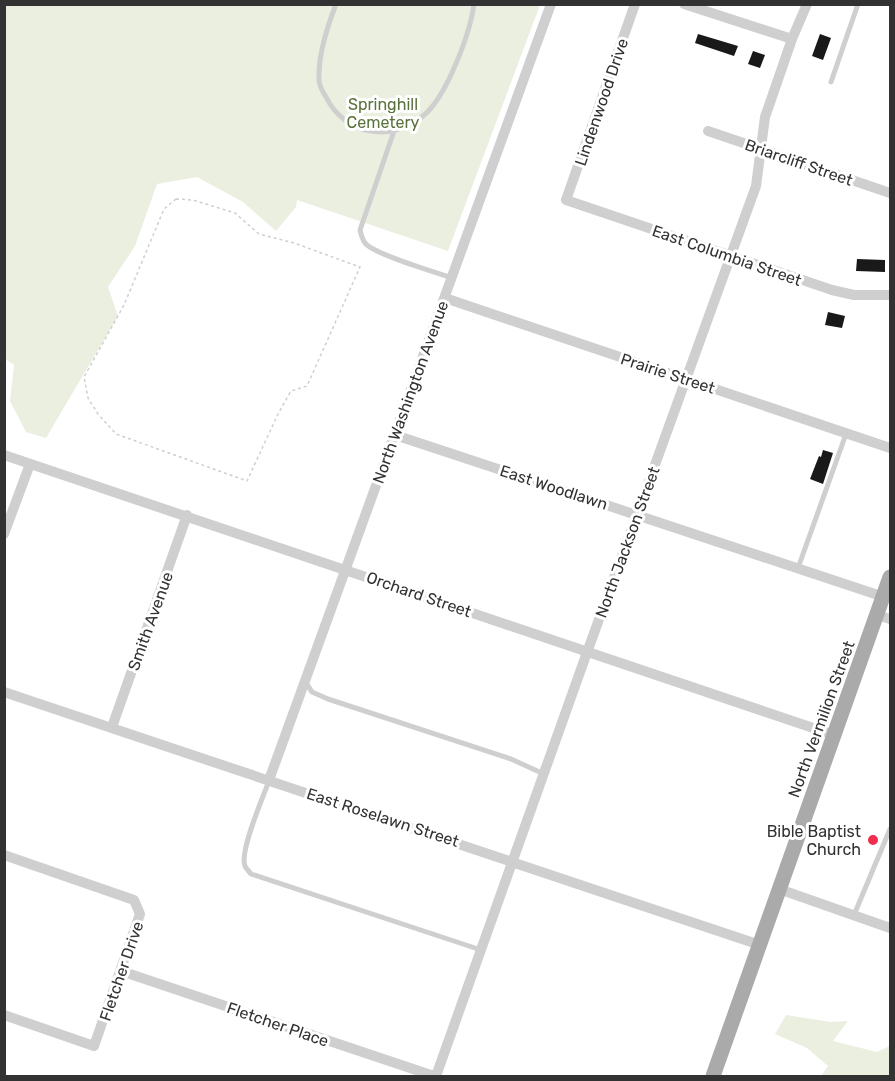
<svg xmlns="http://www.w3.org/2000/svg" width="895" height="1081" font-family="Rubik,sans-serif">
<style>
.green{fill:#eaefe0}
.building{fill:#191919}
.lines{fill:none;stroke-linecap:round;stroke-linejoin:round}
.path{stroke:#cfcfcf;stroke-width:1.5;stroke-dasharray:3 3;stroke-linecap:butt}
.service{stroke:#cfcfcf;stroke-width:5}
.minor{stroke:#cfcfcf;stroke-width:10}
.primary{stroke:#aaa;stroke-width:15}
.poi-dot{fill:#f12d4f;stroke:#fff;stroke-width:2}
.labels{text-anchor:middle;stroke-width:6;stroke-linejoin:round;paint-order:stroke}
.street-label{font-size:16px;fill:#323232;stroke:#fff}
.park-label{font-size:16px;fill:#5a723b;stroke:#fff}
.poi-label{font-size:16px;fill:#323232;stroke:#fff;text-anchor:end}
</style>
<rect width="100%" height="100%" fill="#fff"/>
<path class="green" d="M 4,5 L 540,5 L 448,251 L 297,200 L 296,207 L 276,231 L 243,202 L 197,177 L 157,184 L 135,246 L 108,287 L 118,316 L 46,438 L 26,432 L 10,401 L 14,365 L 5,359 Z
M 786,1015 L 830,1022 L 848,1021 L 833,1041 L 877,1052 L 890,1046 L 890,1076 L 821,1076 L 828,1066 L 807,1048 L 775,1034 Z"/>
<path class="building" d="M 698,34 L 738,46 L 734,56 L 695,43 Z
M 820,34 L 831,38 L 823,60 L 812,56 Z
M 753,51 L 765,55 L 760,68 L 748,64 Z
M 857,259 L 885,260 L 885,272 L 856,271 Z
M 828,312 L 845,316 L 842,328 L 825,325 Z
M 823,450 L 833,453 L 823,484 L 810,479 L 819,456 L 821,457 Z"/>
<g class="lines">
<path class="path" d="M 176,199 L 193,200 L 235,213 L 259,234 L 294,243 L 360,267 L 307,386 L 291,391 L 278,414 L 247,481 L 116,434 L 98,414 L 88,398 L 84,377 L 124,305 L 164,209 Z"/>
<path class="service" d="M 336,4 C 327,28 318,55 319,80 C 319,86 323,92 326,97 C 345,135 390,143 423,116 C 446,98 470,34 474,4
M 831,82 L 858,4
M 394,131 L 360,230 C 361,234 362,239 365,243 C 373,254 435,272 452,278
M 798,568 L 846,434
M 306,683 L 312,692 L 328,699 L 511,759 L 544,774
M 269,781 C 263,797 239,852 245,866 C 246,869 249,871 251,874 L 481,950
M 854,915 L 890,829"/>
<path class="minor" d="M 635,4 L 566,200 L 832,290 L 854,295 L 890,295
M 684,4 L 792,39
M 708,131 L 890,193
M 445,298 L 890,448
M 395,435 L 884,597
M 4,455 L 834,735
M 4,534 L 30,464
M 877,615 L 890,619
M 4,692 L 760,945
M 112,727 L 187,515
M 269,780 L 551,4
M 4,855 L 134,900 L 140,914 L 94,1046 L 4,1015
M 779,889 L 890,928
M 121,971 L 434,1076
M 436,1076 L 585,658 L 756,186 L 765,117 L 792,39 L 807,4"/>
<path class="primary" d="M 713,1076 L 890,577"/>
</g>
<circle class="poi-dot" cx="873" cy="840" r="6"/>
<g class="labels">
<g class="street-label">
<text transform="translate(601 102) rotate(-71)" y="6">Lindenwood Drive</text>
<text transform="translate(799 162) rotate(19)" y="6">Briarcliff Street</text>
<text transform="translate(727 255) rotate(19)" y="6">East Columbia Street</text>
<text transform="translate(668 373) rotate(18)" y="6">Prairie Street</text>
<text transform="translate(410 392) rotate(-70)" y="6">North Washington Avenue</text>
<text transform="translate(554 487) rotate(18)" y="6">East Woodlawn</text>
<text transform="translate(627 542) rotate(-70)" y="6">North Jackson Street</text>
<text transform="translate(419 594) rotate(19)" y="6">Orchard Street</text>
<text transform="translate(150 621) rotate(-70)" y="6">Smith Avenue</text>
<text transform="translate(821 719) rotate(-70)" y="6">North Vermilion Street</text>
<text transform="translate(383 817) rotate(18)" y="6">East Roselawn Street</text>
<text transform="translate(121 971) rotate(-71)" y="6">Fletcher Drive</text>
<text transform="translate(278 1024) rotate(19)" y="6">Fletcher Place</text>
</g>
<g class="park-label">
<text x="383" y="110">Springhill<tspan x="383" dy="18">Cemetery</tspan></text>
</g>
<g class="poi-label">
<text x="861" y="837">Bible Baptist<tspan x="861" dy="18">Church</tspan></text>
</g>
</g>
<rect width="895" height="1081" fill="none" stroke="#323232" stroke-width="12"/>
</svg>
